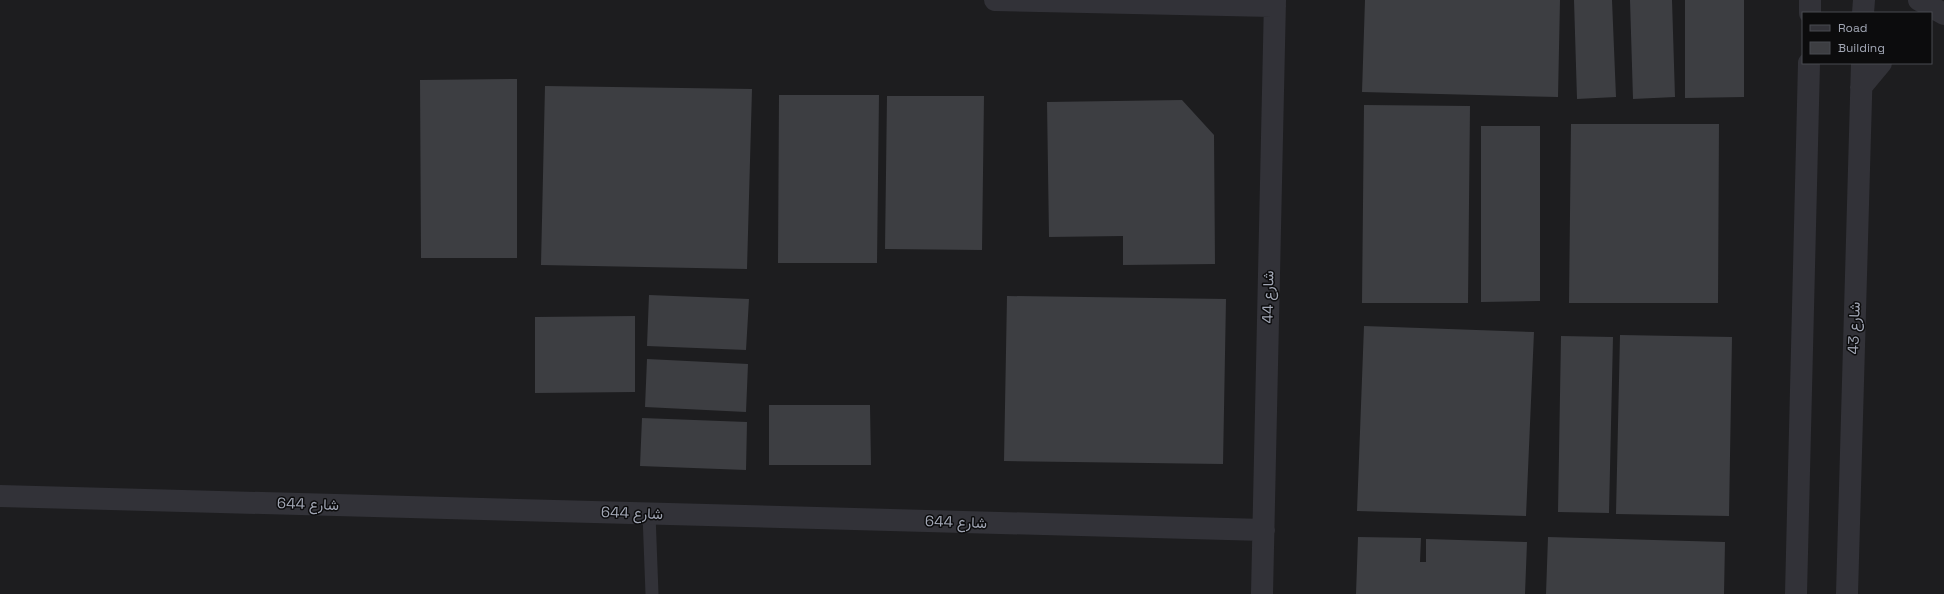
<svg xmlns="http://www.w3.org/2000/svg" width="1944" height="594" font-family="'Space Grotesk',Vazirmatn,sans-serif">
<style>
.built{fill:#1d1d1f;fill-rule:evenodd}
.building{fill:#3d3e42}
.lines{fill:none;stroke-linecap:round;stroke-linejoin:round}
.service{stroke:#323238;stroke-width:13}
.minor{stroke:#323238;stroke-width:22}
.labels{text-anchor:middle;stroke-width:3;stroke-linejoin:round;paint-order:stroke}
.street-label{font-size:15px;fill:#a1a6b4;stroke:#0c0c0d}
</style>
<rect width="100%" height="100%" fill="#111112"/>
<path class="built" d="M 0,0 L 1944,0 L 1944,594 L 0,594 ZM 1803,13 L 1931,13 L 1931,63 L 1803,63 Z"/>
<path class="building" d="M 1365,0 L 1560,0 L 1558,97 L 1362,92 Z
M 1574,0 L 1612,0 L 1616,97 L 1577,99 Z
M 1630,0 L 1672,0 L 1675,97 L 1633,99 Z
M 1685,0 L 1744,0 L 1744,97 L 1685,98 Z
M 517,79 L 517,258 L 421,258 L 420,80 Z
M 545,86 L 752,89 L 747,269 L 541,265 Z
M 779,95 L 879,95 L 877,263 L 778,263 Z
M 887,96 L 984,96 L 982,250 L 885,249 Z
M 1182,100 L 1214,135 L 1215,264 L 1123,265 L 1123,236 L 1049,237 L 1047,102 Z
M 1364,105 L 1470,106 L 1468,303 L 1362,303 Z
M 1571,124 L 1719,124 L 1718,303 L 1569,303 Z
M 1481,126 L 1540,126 L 1540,301 L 1481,302 Z
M 649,295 L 749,299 L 746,350 L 647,346 Z
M 1007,296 L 1226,299 L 1223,464 L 1004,461 Z
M 635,316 L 635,392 L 535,393 L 535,317 Z
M 1364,326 L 1534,332 L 1526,516 L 1357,511 Z
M 1620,335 L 1732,337 L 1729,516 L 1616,514 Z
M 1561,336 L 1613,337 L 1609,513 L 1558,512 Z
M 647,359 L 748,364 L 746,412 L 645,407 Z
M 769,405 L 870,405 L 871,465 L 769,465 Z
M 642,418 L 747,422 L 746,470 L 640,466 Z
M 1358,537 L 1421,538 L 1420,562 L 1426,562 L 1426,539 L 1527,542 L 1525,594 L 1356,594 Z
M 1548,537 L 1725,542 L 1724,594 L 1546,594 Z"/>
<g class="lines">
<path class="service" d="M 649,514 L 652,594"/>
<path class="minor" d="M 995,0 L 1275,6
M 1919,0 L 1944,14
M 1810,13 L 1810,0
M 1863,13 L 1864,0
M 1861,87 L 1881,63
M 0,496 L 1264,530
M 1262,594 L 1275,0
M 1796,594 L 1809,63
M 1847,594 L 1862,63"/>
</g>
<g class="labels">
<g class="street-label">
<text transform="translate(1268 297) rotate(-89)" y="5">شارع 44</text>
<text transform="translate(1854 328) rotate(-88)" y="5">شارع 43</text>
<text transform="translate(308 504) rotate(2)" y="5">شارع 644</text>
<text transform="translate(632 513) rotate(2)" y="5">شارع 644</text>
<text transform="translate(956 522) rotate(2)" y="5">شارع 644</text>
</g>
</g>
<rect x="1802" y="12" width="130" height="52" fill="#0c0c0d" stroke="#484a50"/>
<rect x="1810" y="25" width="20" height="6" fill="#323238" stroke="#484a50"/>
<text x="1838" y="32" font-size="12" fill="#a1a6b4">Road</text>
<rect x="1810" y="42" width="20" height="12" fill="#3d3e42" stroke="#484a50"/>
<text x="1838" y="52" font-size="12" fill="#a1a6b4">Building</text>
</svg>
